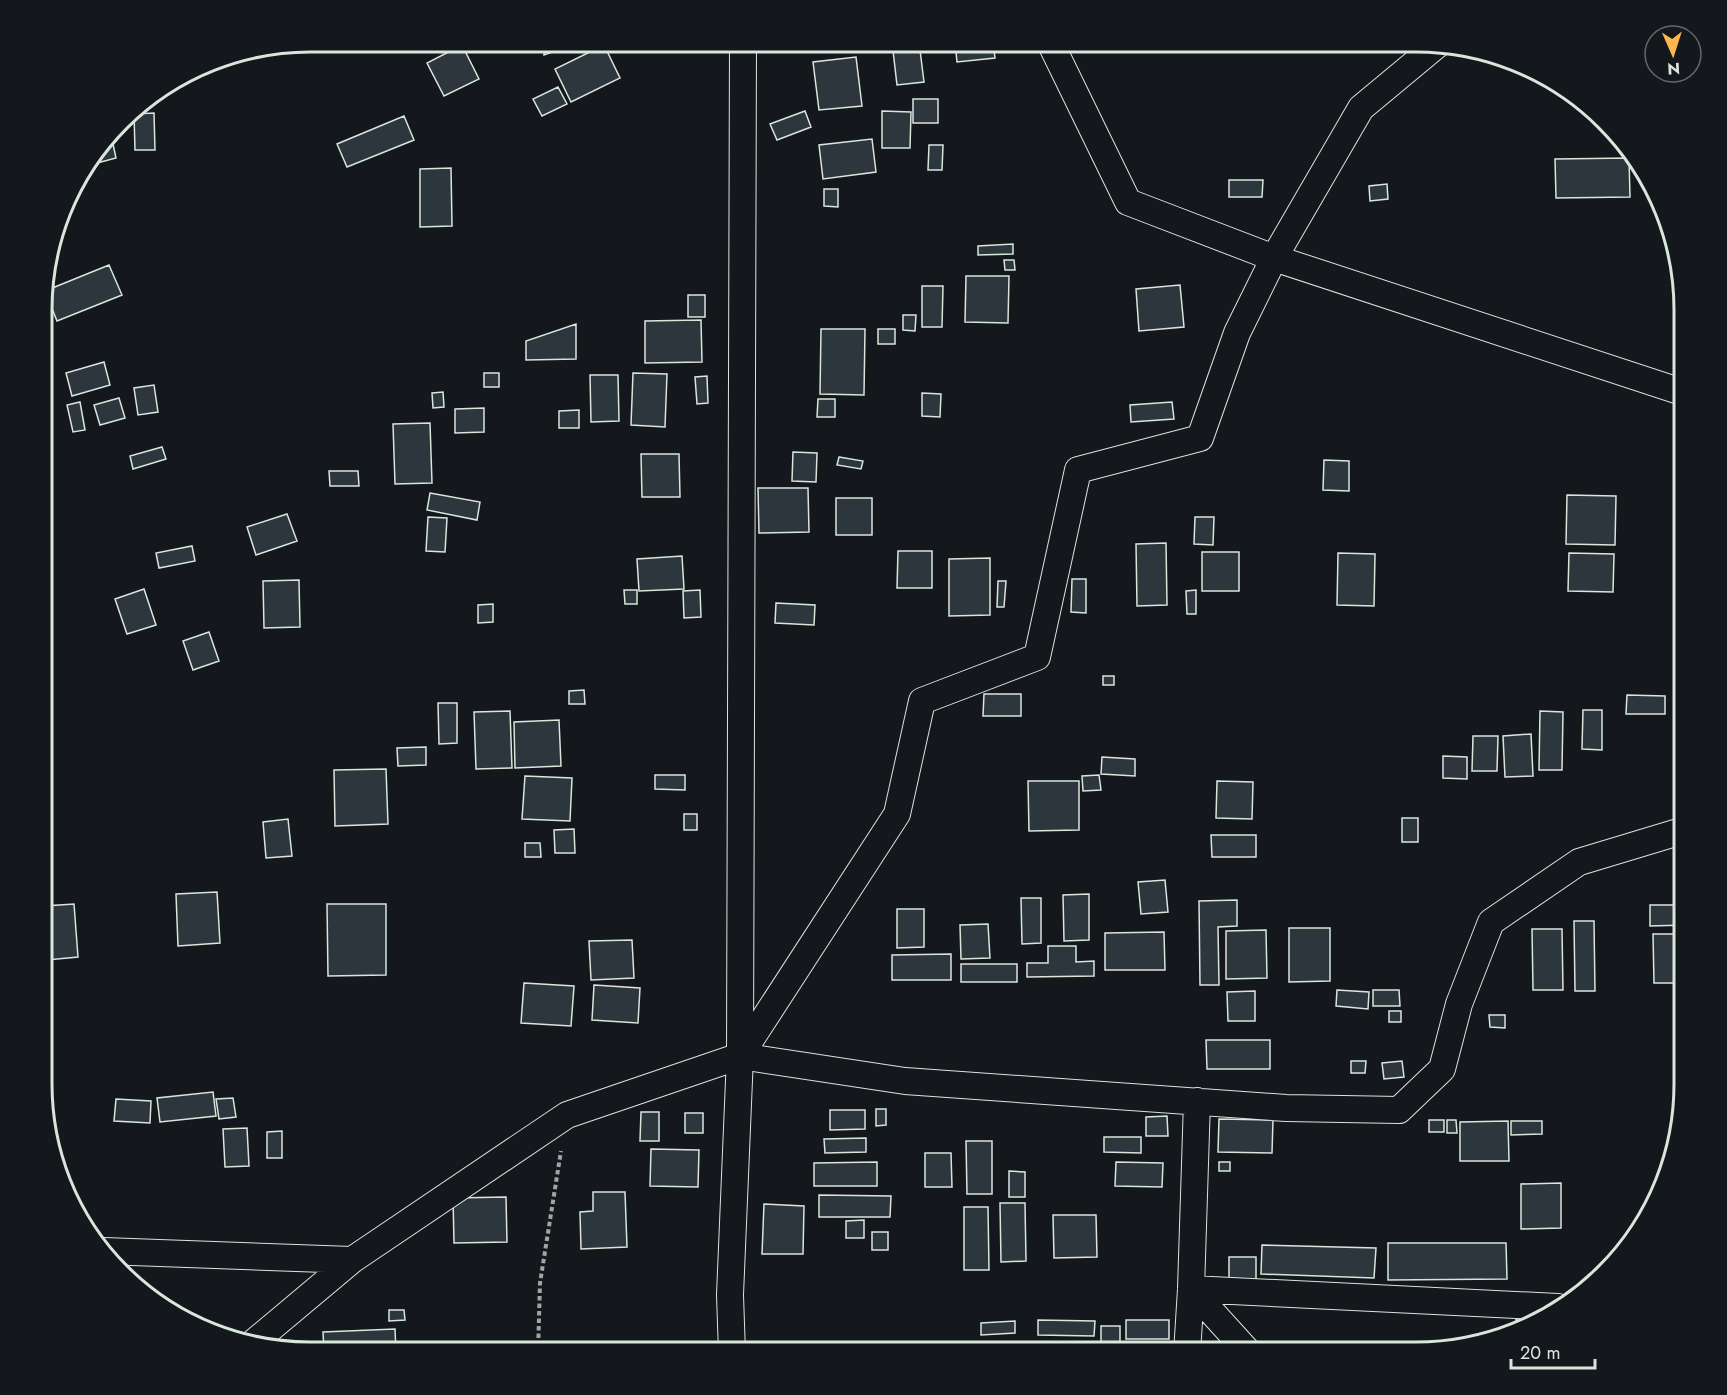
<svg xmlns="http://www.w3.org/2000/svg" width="1727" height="1395" font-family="Jost,sans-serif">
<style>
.building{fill:#2c363c;stroke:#d8e6dc;stroke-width:1.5}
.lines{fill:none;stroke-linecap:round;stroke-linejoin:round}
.minor-casing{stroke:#d8e6dc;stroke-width:28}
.path{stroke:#9da8a2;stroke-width:4;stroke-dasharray:4.5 3;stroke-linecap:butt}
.minor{stroke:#14181c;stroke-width:26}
.rim{fill:none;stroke:#d8e6dc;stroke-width:3}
</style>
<rect width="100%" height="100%" fill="#14181c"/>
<path class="building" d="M 544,42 L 561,42 L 561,49 L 544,55 Z
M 892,42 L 919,42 L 924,82 L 897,85 Z
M 955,42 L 993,42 L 995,58 L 957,62 Z
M 462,45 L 479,79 L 444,96 L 427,63 Z
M 604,45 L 620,78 L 571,102 L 555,69 Z
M 856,57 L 862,106 L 819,110 L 813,62 Z
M 558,87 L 567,104 L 542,116 L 533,99 Z
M 913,99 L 938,99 L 938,123 L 913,123 Z
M 805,111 L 811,127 L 777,140 L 770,124 Z
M 882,111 L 911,112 L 910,148 L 882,148 Z
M 154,113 L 155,150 L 135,150 L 134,114 Z
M 404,116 L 414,140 L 347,167 L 337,144 Z
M 872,139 L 876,172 L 823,179 L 819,145 Z
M 113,144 L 116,158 L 97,163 L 95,155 L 103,146 Z
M 929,145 L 943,145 L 942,170 L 928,170 Z
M 1629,158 L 1630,197 L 1556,198 L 1555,159 Z
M 451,168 L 452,226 L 420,227 L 420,169 Z
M 1229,180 L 1263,180 L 1262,197 L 1229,197 Z
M 1387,184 L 1388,199 L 1370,201 L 1369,186 Z
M 824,189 L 838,189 L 838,207 L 824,206 Z
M 1013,244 L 1013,254 L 978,255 L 978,246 Z
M 1004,260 L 1014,260 L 1015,270 L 1005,270 Z
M 109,265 L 122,295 L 57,321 L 45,291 Z
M 966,276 L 1009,276 L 1008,323 L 965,322 Z
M 1180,285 L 1184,327 L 1139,331 L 1136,289 Z
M 922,286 L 943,286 L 942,327 L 922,327 Z
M 688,295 L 705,295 L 705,317 L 688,317 Z
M 903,315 L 916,315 L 915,331 L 903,330 Z
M 701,320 L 702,362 L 645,363 L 645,321 Z
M 576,324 L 576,359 L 526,360 L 526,341 Z
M 821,329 L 865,329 L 864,395 L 820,394 Z
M 878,329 L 895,329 L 895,344 L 878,344 Z
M 104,362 L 110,385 L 72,396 L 66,373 Z
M 484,373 L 499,373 L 499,387 L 484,387 Z
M 633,373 L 667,374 L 665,427 L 631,425 Z
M 590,375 L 618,375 L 619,421 L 591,422 Z
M 707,376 L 708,403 L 697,404 L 695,377 Z
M 154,385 L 158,412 L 138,415 L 134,388 Z
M 443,392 L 444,407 L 433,408 L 432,393 Z
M 922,393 L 941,394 L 940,417 L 922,416 Z
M 119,398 L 125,418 L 100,425 L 94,405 Z
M 818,399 L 835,399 L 835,417 L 817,417 Z
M 80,402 L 85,430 L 73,432 L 67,405 Z
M 1172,402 L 1174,419 L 1131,422 L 1130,405 Z
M 484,408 L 484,432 L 455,433 L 455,409 Z
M 579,410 L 579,428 L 559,428 L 559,411 Z
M 430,423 L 432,483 L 395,484 L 393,424 Z
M 162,447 L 166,459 L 133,469 L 130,456 Z
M 793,452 L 817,453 L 816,482 L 792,481 Z
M 641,454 L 679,454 L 680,497 L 642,497 Z
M 839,457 L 863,461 L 861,469 L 837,465 Z
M 1324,460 L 1349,461 L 1349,491 L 1323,490 Z
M 329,471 L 358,471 L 359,486 L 330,486 Z
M 758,488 L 808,488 L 809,532 L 759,533 Z
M 430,493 L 480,502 L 477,520 L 427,510 Z
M 1567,495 L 1616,496 L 1615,545 L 1566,544 Z
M 836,498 L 872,498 L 872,535 L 836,535 Z
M 287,514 L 297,541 L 256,555 L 247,527 Z
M 428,517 L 447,518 L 445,552 L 426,551 Z
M 1195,517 L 1214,517 L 1213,545 L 1194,544 Z
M 1166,543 L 1167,605 L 1137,606 L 1136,544 Z
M 192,546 L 195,561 L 159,568 L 156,553 Z
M 898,551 L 932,551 L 932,588 L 897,588 Z
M 1202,552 L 1239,552 L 1239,591 L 1202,591 Z
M 1338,553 L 1375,554 L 1374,606 L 1337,605 Z
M 1569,553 L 1614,554 L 1613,592 L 1568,591 Z
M 682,556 L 684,589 L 639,591 L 637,559 Z
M 990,558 L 990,615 L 949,616 L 949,559 Z
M 1072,579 L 1086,579 L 1086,613 L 1071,612 Z
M 299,580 L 300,627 L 264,628 L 263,581 Z
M 998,581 L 1006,581 L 1004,607 L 997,607 Z
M 144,589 L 156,625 L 127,634 L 115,599 Z
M 624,590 L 637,590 L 637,604 L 625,604 Z
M 700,590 L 701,617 L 684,618 L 683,591 Z
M 1196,590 L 1196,614 L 1187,614 L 1186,591 Z
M 776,603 L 815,605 L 814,625 L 775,623 Z
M 493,604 L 493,622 L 478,623 L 478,605 Z
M 209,632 L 219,661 L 193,670 L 183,641 Z
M 1103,676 L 1114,676 L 1114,685 L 1103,685 Z
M 584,690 L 585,704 L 569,704 L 569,691 Z
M 984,694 L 1021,694 L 1021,716 L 983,716 Z
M 1627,695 L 1665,696 L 1665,714 L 1626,714 Z
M 1675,696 L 1685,696 L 1685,712 L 1675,712 Z
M 438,703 L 457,703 L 457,743 L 439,744 Z
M 1583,710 L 1602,710 L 1602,750 L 1582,749 Z
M 510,711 L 512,768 L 476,769 L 474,712 Z
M 1540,711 L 1563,712 L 1562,770 L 1539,770 Z
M 559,720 L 561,766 L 515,768 L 514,722 Z
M 1531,734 L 1533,776 L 1505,777 L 1503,736 Z
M 1473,736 L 1498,736 L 1497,771 L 1472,771 Z
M 426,747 L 426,765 L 398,766 L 397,748 Z
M 1443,756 L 1467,757 L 1467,779 L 1443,778 Z
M 1102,757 L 1135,759 L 1135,776 L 1101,774 Z
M 386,769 L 388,824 L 335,826 L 334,770 Z
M 655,775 L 685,775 L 685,790 L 655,789 Z
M 1099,775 L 1101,790 L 1083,791 L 1082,776 Z
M 525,776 L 572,778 L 570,821 L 522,819 Z
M 1028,781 L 1079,781 L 1079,830 L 1029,831 Z
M 1217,781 L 1253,782 L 1252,819 L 1216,818 Z
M 684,814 L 697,814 L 697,830 L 684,830 Z
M 1402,818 L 1418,818 L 1418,842 L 1402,842 Z
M 288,819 L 292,856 L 266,858 L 263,822 Z
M 574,829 L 575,853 L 555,853 L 554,830 Z
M 1211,835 L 1256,835 L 1256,857 L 1212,857 Z
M 525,843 L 540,843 L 541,857 L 525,857 Z
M 1165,880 L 1168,912 L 1141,914 L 1138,882 Z
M 217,892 L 220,943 L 178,946 L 176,894 Z
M 1089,894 L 1089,940 L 1064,941 L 1063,895 Z
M 1021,898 L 1041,898 L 1041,943 L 1022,944 Z
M 1237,900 L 1237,926 L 1218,927 L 1219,985 L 1200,985 L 1199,901 Z
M 74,904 L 78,957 L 47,960 L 44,906 Z
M 327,904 L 386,904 L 386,975 L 328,976 Z
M 1650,905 L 1685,905 L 1685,925 L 1650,926 Z
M 897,909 L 924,909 L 924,947 L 897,948 Z
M 1574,921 L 1594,921 L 1595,991 L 1575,991 Z
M 988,924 L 990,958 L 961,959 L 960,925 Z
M 1289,928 L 1330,928 L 1330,981 L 1289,982 Z
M 1532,929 L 1562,929 L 1563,990 L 1533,990 Z
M 1266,930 L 1267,978 L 1226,979 L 1226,931 Z
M 1164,932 L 1165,970 L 1105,970 L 1105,933 Z
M 1653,934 L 1685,934 L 1684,983 L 1654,983 Z
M 632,940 L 634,978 L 591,980 L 589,941 Z
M 1048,946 L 1076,946 L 1076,962 L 1094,961 L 1094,976 L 1027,977 L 1027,963 L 1048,963 Z
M 951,954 L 951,980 L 892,980 L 892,955 Z
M 961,964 L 1017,964 L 1017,982 L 961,982 Z
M 524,983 L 574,986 L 571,1026 L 521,1023 Z
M 594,985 L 640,988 L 638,1023 L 592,1020 Z
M 1337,990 L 1369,992 L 1368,1009 L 1336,1006 Z
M 1373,990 L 1399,990 L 1400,1006 L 1373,1006 Z
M 1255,991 L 1255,1021 L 1228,1021 L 1227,992 Z
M 1389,1011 L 1401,1011 L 1401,1022 L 1389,1022 Z
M 1489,1015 L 1505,1015 L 1505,1028 L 1490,1027 Z
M 1206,1040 L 1270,1040 L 1270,1069 L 1207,1069 Z
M 43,1058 L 50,1058 L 53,1105 L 44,1106 L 43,1102 Z
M 1351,1061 L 1366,1061 L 1365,1073 L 1351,1073 Z
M 1402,1061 L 1404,1077 L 1384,1079 L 1382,1063 Z
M 213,1092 L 216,1116 L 160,1122 L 157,1098 Z
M 233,1098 L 236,1117 L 219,1119 L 216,1099 Z
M 116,1099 L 151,1101 L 150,1123 L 114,1121 Z
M 876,1109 L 886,1109 L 886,1125 L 876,1126 Z
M 830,1110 L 865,1110 L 865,1129 L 830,1130 Z
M 641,1112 L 659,1112 L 659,1141 L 640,1141 Z
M 685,1113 L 703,1113 L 703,1133 L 685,1133 Z
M 1167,1116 L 1168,1136 L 1146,1136 L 1146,1117 Z
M 1219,1119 L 1273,1120 L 1272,1153 L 1218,1152 Z
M 1429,1120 L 1444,1120 L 1444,1132 L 1429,1132 Z
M 1447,1120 L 1456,1120 L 1457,1133 L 1447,1133 Z
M 1508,1121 L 1509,1161 L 1460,1161 L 1460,1122 Z
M 1511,1121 L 1542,1121 L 1542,1134 L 1511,1135 Z
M 247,1128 L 249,1166 L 225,1167 L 223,1129 Z
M 282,1131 L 282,1158 L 267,1158 L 267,1132 Z
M 1104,1137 L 1141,1137 L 1141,1153 L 1104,1152 Z
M 866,1138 L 866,1152 L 825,1153 L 824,1139 Z
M 966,1141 L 992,1141 L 992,1194 L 967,1194 Z
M 651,1149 L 699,1150 L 698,1187 L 650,1186 Z
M 925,1153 L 951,1153 L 952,1187 L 925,1187 Z
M 877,1162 L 877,1186 L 814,1186 L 814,1163 Z
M 1116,1162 L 1163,1163 L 1162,1187 L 1115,1186 Z
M 1219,1162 L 1230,1162 L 1230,1171 L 1219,1171 Z
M 1009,1171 L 1025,1172 L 1025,1197 L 1009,1197 Z
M 1561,1183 L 1561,1228 L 1521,1229 L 1521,1184 Z
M 593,1192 L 625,1192 L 627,1247 L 581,1249 L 580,1212 L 593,1211 Z
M 819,1195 L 891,1196 L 890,1217 L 819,1217 Z
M 506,1197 L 507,1242 L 454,1243 L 453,1198 Z
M 1000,1203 L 1025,1203 L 1026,1261 L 1001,1262 Z
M 764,1204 L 804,1206 L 803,1254 L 762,1254 Z
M 964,1207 L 988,1207 L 989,1270 L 964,1270 Z
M 1053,1215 L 1096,1215 L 1097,1257 L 1054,1258 Z
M 864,1220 L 864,1238 L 846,1238 L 846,1221 Z
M 872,1232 L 888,1232 L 888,1250 L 872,1250 Z
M 1388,1243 L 1506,1243 L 1507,1279 L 1388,1280 Z
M 1262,1245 L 1376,1248 L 1374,1278 L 1261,1274 Z
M 1229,1257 L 1256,1257 L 1256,1281 L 1229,1282 Z
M 389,1310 L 404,1310 L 405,1320 L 389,1321 Z
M 1541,1318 L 1520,1332 L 1516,1333 L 1516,1319 Z
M 1038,1320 L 1095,1321 L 1094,1336 L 1038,1335 Z
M 1126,1320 L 1169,1320 L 1169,1339 L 1126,1339 Z
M 1015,1321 L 1015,1333 L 981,1335 L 981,1323 Z
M 1101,1326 L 1120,1326 L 1120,1348 L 1101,1348 Z
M 395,1329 L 396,1352 L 324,1352 L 323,1332 Z
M 1492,1337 L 1492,1338 L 1462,1344 L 1462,1338 Z
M 857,1346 L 877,1346 L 877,1353 L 857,1353 Z"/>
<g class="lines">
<g class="minor-casing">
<path id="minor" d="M 1050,42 L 1128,202 L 1274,258 L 1685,393
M 740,1056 L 905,1081 L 1286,1108 L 1399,1110 L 1442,1069 L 1459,1004 L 1491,922 L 1579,862 L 1685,830
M 104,1251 L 352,1260
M 1191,1289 L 1558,1307
M 1191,1289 L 1249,1353
M 253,1343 L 352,1260 L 567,1115 L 740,1056 L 897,814 L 922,701 L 1037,657 L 1078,470 L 1200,438 L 1237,333 L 1274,258 L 1361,108 L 1438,44
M 732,1353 L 730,1295 L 740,1056 L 743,42
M 1187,1353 L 1191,1289 L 1197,1101"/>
</g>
<path class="path" d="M 538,1353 L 540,1283 L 561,1151"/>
<use href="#minor" class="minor"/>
</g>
<path d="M0 0H1727V1395H0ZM310 52H1416A258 258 0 0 1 1674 310V1084A258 258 0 0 1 1416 1342H310A258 258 0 0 1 52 1084V310A258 258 0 0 1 310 52Z" fill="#14181c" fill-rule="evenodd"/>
<path class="rim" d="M310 52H1416A258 258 0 0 1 1674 310V1084A258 258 0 0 1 1416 1342H310A258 258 0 0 1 52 1084V310A258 258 0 0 1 310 52Z"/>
<g transform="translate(1673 54) rotate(177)"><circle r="28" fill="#14181c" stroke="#626a69" stroke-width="1.5"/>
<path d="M0-4.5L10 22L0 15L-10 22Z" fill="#ffb74d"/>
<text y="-9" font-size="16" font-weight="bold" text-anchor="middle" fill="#d8e6dc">N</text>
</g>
<path d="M1511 1359v9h84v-9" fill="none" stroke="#d8e6dc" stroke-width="3"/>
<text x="1520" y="1359" font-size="18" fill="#d8e6dc" stroke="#14181c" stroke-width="4.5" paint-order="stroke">20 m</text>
</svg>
